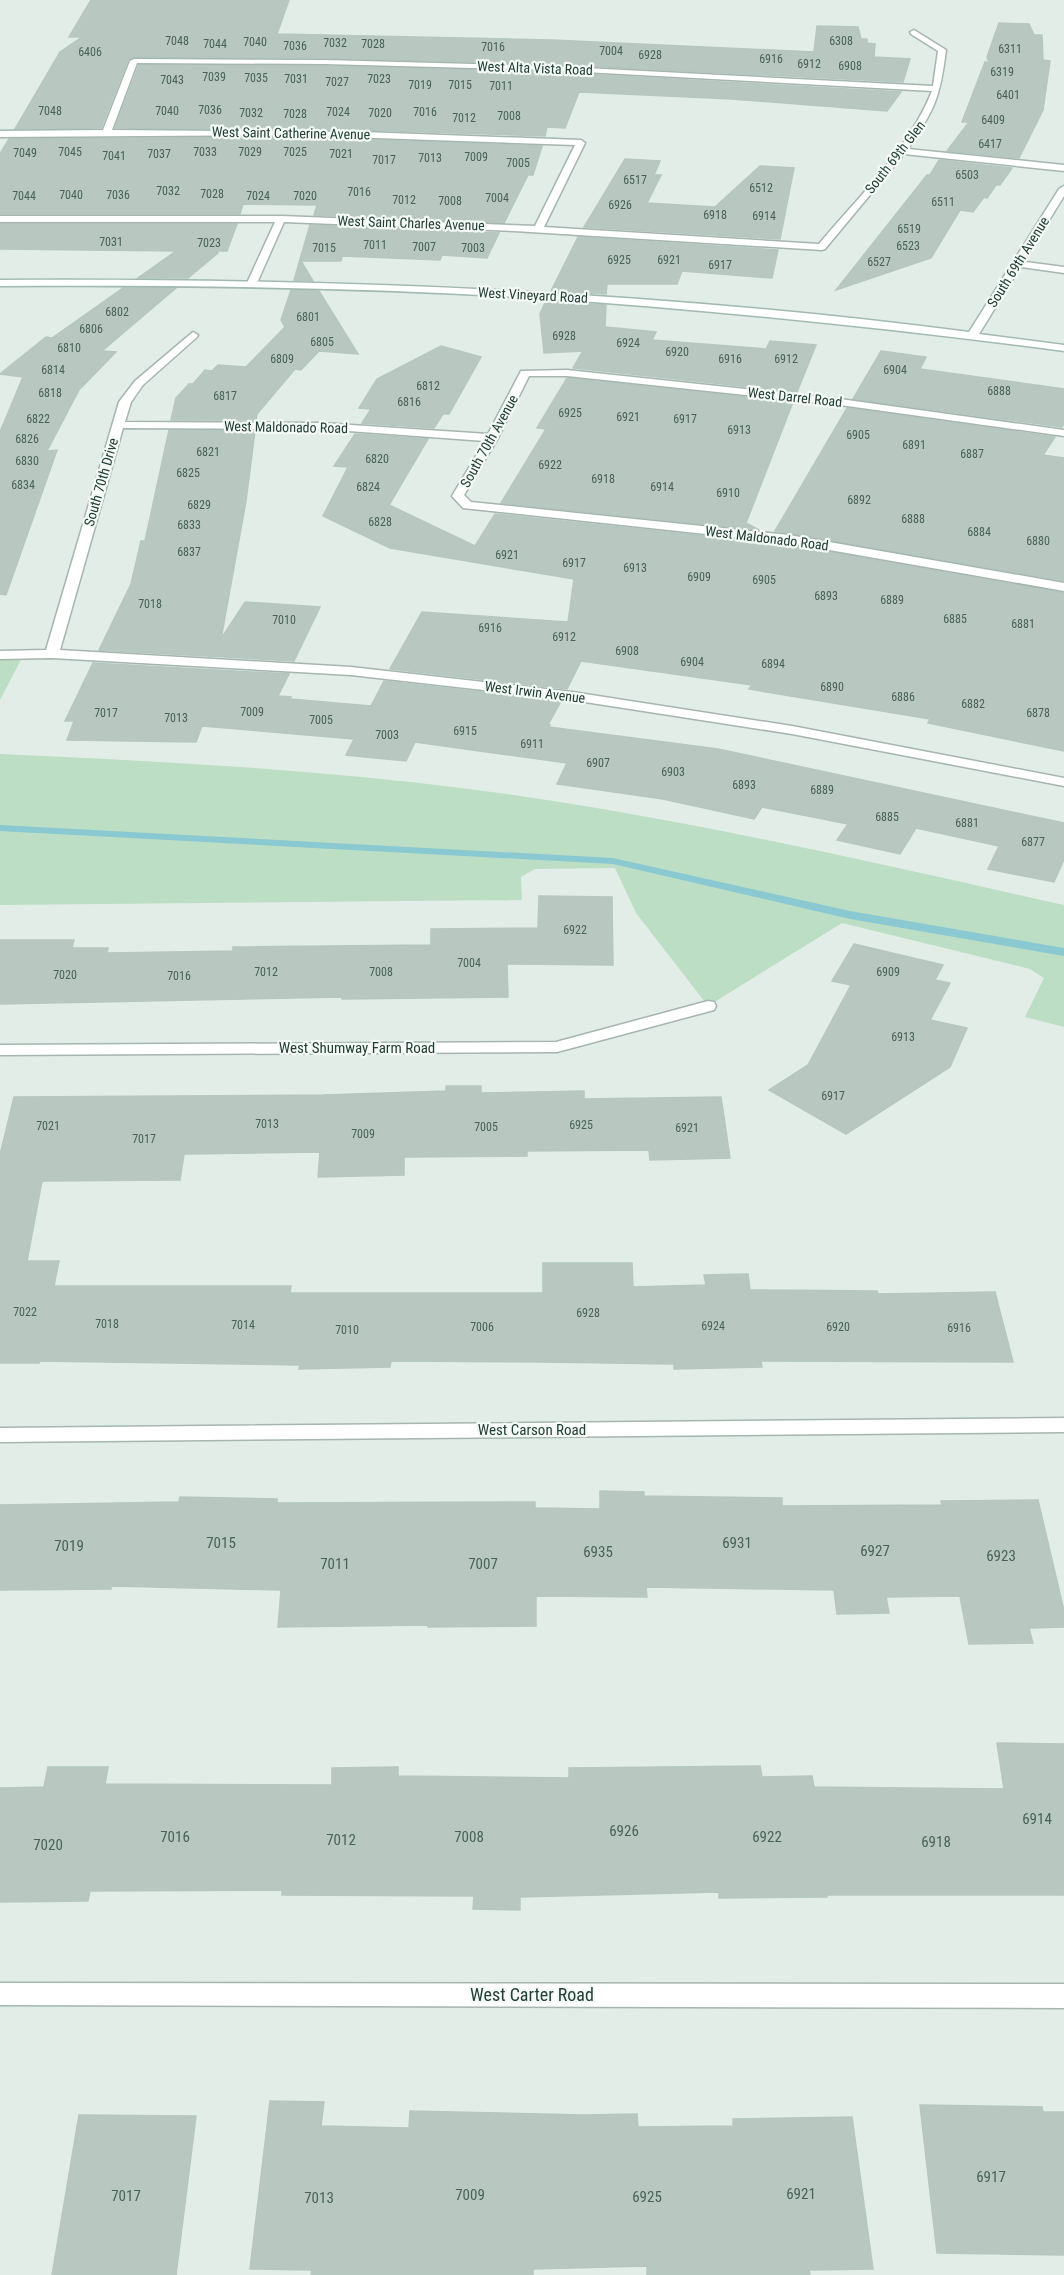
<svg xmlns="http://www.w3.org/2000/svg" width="1064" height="2275" font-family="'Roboto Condensed',sans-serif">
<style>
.green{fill:#bcdec4}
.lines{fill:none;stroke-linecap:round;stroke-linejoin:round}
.stream{fill:#8ac9d2;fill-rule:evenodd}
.building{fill:#b8c8c1;stroke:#b5c7bf;stroke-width:1.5}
.street-casing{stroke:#a5b5af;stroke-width:3}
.secondary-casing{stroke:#a1b9b0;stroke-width:3}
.street{fill:#fff;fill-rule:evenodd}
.secondary{fill:#fff;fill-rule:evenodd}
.labels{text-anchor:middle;stroke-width:4.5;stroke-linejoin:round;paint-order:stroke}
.number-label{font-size:12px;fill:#486159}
.far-street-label{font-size:14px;fill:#223f36;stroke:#f4f9f6}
.street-label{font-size:15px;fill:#223f36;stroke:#f4f9f6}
.near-number-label{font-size:15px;fill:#486159}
.near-street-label{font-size:18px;fill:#223f36;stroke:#f4f9f6}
</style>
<rect width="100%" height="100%" fill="#e3ede8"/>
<path class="green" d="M 24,654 L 0,700 L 0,655 Z
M 0,754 C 157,761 313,769 469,789 C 670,815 867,861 1064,905 L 1064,1027 L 1025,1017 L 1044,978 L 1030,969 L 842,923 L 708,1006 L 636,913 L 615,868 L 535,869 L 521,877 L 522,900 L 0,905 Z"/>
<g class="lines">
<path class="stream" d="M 0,825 L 613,858 L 850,911 L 1064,948 L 1064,956 L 850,919 L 613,864 L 0,831 Z"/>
</g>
<path class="building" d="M 91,0 L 289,0 L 277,34 L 552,40 L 814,52 L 817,26 L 858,27 L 861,39 L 867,39 L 867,43 L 875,44 L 874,57 L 910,59 L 903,82 L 547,64 L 325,58 L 134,57 L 128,60 L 101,128 L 15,129 L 60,52 L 82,37 L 69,37 Z
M 999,23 L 1029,24 L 1034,35 L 1042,35 L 1043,60 L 1050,61 L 1043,110 L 1019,158 L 947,151 L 969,122 L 962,122 L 985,62 L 989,63 L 987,57 Z
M 139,65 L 325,66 L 547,72 L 901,92 L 887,111 L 732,99 L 579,92 L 565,128 L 547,127 L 545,136 L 364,130 L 115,128 Z
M 291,137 L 542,146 L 533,175 L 528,175 L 504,223 L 314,215 L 317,205 L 243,204 L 240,214 L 0,214 L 0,154 L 9,139 Z
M 625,159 L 660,161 L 654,175 L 661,175 L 647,203 L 715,207 L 760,166 L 794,168 L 780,239 L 584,227 Z
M 939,160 L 1012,168 L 1000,185 L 996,185 L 987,198 L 984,197 L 973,212 L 960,210 L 931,258 L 836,290 L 927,175 L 930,175 Z
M 0,224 L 237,224 L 227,251 L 216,251 L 218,253 L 188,278 L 138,278 L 176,251 L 0,249 Z
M 310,225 L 499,233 L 487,258 L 442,255 L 440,260 L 342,256 L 341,261 L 301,261 L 313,281 L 294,280 Z
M 578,237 L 778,250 L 772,278 L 682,271 L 677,284 L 607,284 L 606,294 L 551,291 Z
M 123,288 L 176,288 L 102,351 L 116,352 L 79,390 L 47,451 L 57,450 L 6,595 L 0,594 L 0,432 L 23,377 L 0,374 L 46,337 L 52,338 Z
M 291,290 L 319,291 L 358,354 L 319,351 L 301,370 L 295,369 L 257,414 L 256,420 L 171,420 L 176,398 L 189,384 L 193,384 L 205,370 L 212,371 L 218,365 L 246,367 L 285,327 L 281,320 Z
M 546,301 L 606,305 L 605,327 L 656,332 L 652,340 L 766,349 L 770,341 L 816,345 L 797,392 L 573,368 L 583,351 L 544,353 L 540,314 Z
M 441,346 L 481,357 L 449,414 L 443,414 L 434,428 L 362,423 L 371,409 L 359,408 L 377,379 Z
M 881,351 L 926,357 L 920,369 L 1064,389 L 1064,424 L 1062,427 L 853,399 Z
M 567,378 L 793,402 L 746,523 L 759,530 L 501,503 L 546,429 L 537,428 Z
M 847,408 L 1055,437 L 1043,455 L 1064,458 L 1064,581 L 775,531 Z
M 169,430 L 255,431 L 246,501 L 221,639 L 245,602 L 320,607 L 294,661 L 99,650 L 131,584 L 141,541 L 145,541 Z
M 355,434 L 428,439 L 389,505 L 475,546 L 495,514 L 789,545 L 1064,593 L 1064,751 L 928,723 L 930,719 L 749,689 L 752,685 L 581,661 L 567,689 L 390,669 L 422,612 L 568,622 L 574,579 L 390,548 L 323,516 L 348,467 L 334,466 Z
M 93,663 L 289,674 L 278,696 L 291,697 L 290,699 L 371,706 L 384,681 L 561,701 L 548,725 L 550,725 L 549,727 L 718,749 L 1064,823 L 1064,859 L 1054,882 L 988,869 L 999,846 L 916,828 L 900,854 L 837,840 L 848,824 L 762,807 L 754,819 L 663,799 L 557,784 L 567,763 L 415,742 L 406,761 L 346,755 L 354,739 L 202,726 L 196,742 L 67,740 L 74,721 L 65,721 Z
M 539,896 L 612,897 L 613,965 L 507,964 L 508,997 L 342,999 L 342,997 L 0,1004 L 0,940 L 74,940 L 72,948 L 108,948 L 107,953 L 233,951 L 233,947 L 431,945 L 431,929 L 538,928 Z
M 854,944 L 943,965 L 935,980 L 950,983 L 930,1020 L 967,1028 L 950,1067 L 846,1134 L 769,1090 L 808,1065 L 851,985 L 832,981 Z
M 446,1086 L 481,1086 L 481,1093 L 584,1091 L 584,1099 L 721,1097 L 730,1158 L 650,1160 L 649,1150 L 527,1151 L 527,1156 L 404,1157 L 404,1175 L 318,1177 L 320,1152 L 184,1154 L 180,1180 L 42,1181 L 27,1261 L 59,1261 L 54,1286 L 291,1286 L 290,1293 L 543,1293 L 543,1263 L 632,1263 L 633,1287 L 706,1285 L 704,1275 L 748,1274 L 750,1290 L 877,1291 L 878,1294 L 995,1292 L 1013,1362 L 761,1361 L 762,1367 L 674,1369 L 674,1364 L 543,1362 L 391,1361 L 390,1367 L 299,1369 L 300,1365 L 39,1361 L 39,1363 L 0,1363 L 0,1155 L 14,1097 L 323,1095 L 446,1091 Z
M 600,1491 L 644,1492 L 644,1496 L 782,1498 L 782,1506 L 942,1505 L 941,1501 L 1038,1500 L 1064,1611 L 1064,1627 L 1029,1628 L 1033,1643 L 969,1644 L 960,1596 L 886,1597 L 889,1613 L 837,1614 L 834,1590 L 646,1587 L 647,1597 L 536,1596 L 536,1626 L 428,1627 L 428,1625 L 278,1627 L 281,1590 L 111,1586 L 111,1589 L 0,1590 L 0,1505 L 179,1502 L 180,1497 L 277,1499 L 277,1503 L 535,1502 L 535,1508 L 600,1509 Z
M 997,1743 L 1064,1744 L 1064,1895 L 827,1895 L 827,1897 L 719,1898 L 719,1892 L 520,1897 L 520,1910 L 473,1909 L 474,1896 L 282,1895 L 282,1890 L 90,1891 L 88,1901 L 0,1902 L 0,1788 L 44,1787 L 48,1767 L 108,1767 L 105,1784 L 332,1785 L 332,1768 L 398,1767 L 398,1776 L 569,1778 L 569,1768 L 760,1766 L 762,1777 L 812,1776 L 814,1787 L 1004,1789 Z
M 270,2101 L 324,2102 L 321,2126 L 409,2128 L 410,2111 L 583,2115 L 637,2114 L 638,2127 L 733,2126 L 733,2119 L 852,2117 L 873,2269 L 809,2270 L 810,2275 L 647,2275 L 647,2266 L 533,2269 L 533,2275 L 311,2275 L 312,2270 L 250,2269 Z
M 920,2105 L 1042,2107 L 1043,2112 L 1064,2112 L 1064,2255 L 937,2253 Z
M 79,2115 L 196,2116 L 176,2275 L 52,2275 Z"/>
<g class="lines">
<g class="street-casing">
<path id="street" d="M 914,30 L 946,50 C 940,98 935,109 908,149 L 1064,165 L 1064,171 L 904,154 L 825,249 L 822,250 L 514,231 L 284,222 L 257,283 L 252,286 L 247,283 L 275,222 L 0,222 L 0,216 L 281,216 L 535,226 L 575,145 L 291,135 L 0,137 L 0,131 L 103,130 L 130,61 L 134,59 L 325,60 L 547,66 L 933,86 L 938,51 L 911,34 L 910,32 ZM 137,63 L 325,64 L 547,70 L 932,91 C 909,149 859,196 819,244 L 544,227 L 585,143 L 581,140 L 364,132 L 112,130 Z
M 1018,261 L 1064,267 L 1064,273 L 1014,266 L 1014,262 Z
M 193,332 L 198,335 L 197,337 L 143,385 L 131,402 L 125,422 L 321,423 L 488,434 L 521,371 L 567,370 L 840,399 L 1064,430 L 1064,436 L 840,405 L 567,376 L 529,376 L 498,438 L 464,495 L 471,502 L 789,535 L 1064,583 L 1064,591 L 789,543 L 463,508 L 452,496 L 485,441 L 321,429 L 123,428 L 60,650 L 351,667 L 572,692 L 792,726 L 1064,778 L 1064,786 L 792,734 L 572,700 L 351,675 L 52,658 L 0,659 L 0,651 L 46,650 L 119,402 L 135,381 Z
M 708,1001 L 714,1002 L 716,1006 L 714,1010 L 557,1052 L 0,1055 L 0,1045 L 556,1042 Z
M 1064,1418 L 1064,1432 L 0,1442 L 0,1428 Z
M 0,1983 L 1064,1984 L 1064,2008 L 0,2005 Z"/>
</g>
<g class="secondary-casing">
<path id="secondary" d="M 1064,186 L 1064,196 L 979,334 L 1064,345 L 1064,351 C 888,328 713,310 536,298 C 358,287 179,285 0,286 L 0,280 C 324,278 648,290 969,332 L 1059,189 Z"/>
</g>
<use href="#street" class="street"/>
<use href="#secondary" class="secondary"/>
</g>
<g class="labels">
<g class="number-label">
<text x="177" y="45">7048</text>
<text x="841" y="45">6308</text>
<text x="255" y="46">7040</text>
<text x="335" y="47">7032</text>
<text x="215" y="48">7044</text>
<text x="373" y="48">7028</text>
<text x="295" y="50">7036</text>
<text x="493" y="51">7016</text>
<text x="1010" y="53">6311</text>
<text x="611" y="55">7004</text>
<text x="90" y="56">6406</text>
<text x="650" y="59">6928</text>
<text x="771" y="63">6916</text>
<text x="809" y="68">6912</text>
<text x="850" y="70">6908</text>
<text x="1002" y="76">6319</text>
<text x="214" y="81">7039</text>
<text x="256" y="82">7035</text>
<text x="296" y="83">7031</text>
<text x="379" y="83">7023</text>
<text x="172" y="84">7043</text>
<text x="337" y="86">7027</text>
<text x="420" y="89">7019</text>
<text x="460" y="89">7015</text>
<text x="501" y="90">7011</text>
<text x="1008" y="99">6401</text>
<text x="210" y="114">7036</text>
<text x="50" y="115">7048</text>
<text x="167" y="115">7040</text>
<text x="338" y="116">7024</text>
<text x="425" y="116">7016</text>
<text x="251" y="117">7032</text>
<text x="380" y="117">7020</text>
<text x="295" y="118">7028</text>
<text x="509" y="120">7008</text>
<text x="464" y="122">7012</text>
<text x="993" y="124">6409</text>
<text x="990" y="148">6417</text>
<text x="70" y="156">7045</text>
<text x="205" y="156">7033</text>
<text x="250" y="156">7029</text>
<text x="295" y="156">7025</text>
<text x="25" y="157">7049</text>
<text x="159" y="158">7037</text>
<text x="341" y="158">7021</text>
<text x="114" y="160">7041</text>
<text x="476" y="161">7009</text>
<text x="430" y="162">7013</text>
<text x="384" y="164">7017</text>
<text x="518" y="167">7005</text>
<text x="967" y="179">6503</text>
<text x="635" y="184">6517</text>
<text x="761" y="192">6512</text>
<text x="168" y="195">7032</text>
<text x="359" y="196">7016</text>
<text x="212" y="198">7028</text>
<text x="71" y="199">7040</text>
<text x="118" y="199">7036</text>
<text x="24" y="200">7044</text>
<text x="258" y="200">7024</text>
<text x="305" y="200">7020</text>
<text x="497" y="202">7004</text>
<text x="404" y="204">7012</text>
<text x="450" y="205">7008</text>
<text x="943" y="206">6511</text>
<text x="620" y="209">6926</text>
<text x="715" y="219">6918</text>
<text x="764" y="220">6914</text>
<text x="909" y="233">6519</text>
<text x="111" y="246">7031</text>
<text x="209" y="247">7023</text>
<text x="375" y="249">7011</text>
<text x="908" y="250">6523</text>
<text x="424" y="251">7007</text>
<text x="324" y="252">7015</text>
<text x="473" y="252">7003</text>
<text x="619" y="264">6925</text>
<text x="669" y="264">6921</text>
<text x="879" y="266">6527</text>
<text x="720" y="269">6917</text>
<text x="117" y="316">6802</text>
<text x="308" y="321">6801</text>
<text x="91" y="333">6806</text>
<text x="564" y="340">6928</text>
<text x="322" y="346">6805</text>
<text x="628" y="347">6924</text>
<text x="69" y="352">6810</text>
<text x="677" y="356">6920</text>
<text x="282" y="363">6809</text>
<text x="730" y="363">6916</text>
<text x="786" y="363">6912</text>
<text x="53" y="374">6814</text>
<text x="895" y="374">6904</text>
<text x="428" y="390">6812</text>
<text x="999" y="395">6888</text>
<text x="50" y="397">6818</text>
<text x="225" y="400">6817</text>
<text x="409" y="406">6816</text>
<text x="570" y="417">6925</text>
<text x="628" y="421">6921</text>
<text x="38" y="423">6822</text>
<text x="685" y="423">6917</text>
<text x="739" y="434">6913</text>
<text x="858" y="439">6905</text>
<text x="27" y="443">6826</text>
<text x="914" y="449">6891</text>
<text x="208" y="456">6821</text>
<text x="972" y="458">6887</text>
<text x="377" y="463">6820</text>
<text x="27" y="465">6830</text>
<text x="550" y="469">6922</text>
<text x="188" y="477">6825</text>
<text x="603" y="483">6918</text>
<text x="23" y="489">6834</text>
<text x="368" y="491">6824</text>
<text x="662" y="491">6914</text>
<text x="728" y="497">6910</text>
<text x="859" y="504">6892</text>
<text x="199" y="509">6829</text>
<text x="913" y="523">6888</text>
<text x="380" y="526">6828</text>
<text x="189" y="529">6833</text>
<text x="979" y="536">6884</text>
<text x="1038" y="545">6880</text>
<text x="189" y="556">6837</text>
<text x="507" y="559">6921</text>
<text x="574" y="567">6917</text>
<text x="635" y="572">6913</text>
<text x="699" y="581">6909</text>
<text x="764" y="584">6905</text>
<text x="826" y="600">6893</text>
<text x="892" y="604">6889</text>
<text x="150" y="608">7018</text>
<text x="955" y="623">6885</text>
<text x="284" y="624">7010</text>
<text x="1023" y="628">6881</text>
<text x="490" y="632">6916</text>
<text x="564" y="641">6912</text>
<text x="627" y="655">6908</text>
<text x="692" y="666">6904</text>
<text x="773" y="668">6894</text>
<text x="832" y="691">6890</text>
<text x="903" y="701">6886</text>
<text x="973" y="708">6882</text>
<text x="252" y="716">7009</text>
<text x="106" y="717">7017</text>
<text x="1038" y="717">6878</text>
<text x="176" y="722">7013</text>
<text x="321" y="724">7005</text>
<text x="465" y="735">6915</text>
<text x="387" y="739">7003</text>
<text x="532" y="748">6911</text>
<text x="598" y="767">6907</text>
<text x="673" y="776">6903</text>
<text x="744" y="789">6893</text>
<text x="822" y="794">6889</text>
<text x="887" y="821">6885</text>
<text x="967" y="827">6881</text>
<text x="1033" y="846">6877</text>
<text x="575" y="934">6922</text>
<text x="469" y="967">7004</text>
<text x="266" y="976">7012</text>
<text x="381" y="976">7008</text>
<text x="888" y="976">6909</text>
<text x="65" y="979">7020</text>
<text x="179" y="980">7016</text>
<text x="903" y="1041">6913</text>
<text x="833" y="1100">6917</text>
<text x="267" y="1128">7013</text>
<text x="581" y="1129">6925</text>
<text x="48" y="1130">7021</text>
<text x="486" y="1131">7005</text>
<text x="687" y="1132">6921</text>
<text x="363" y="1138">7009</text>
<text x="144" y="1143">7017</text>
<text x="25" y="1316">7022</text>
<text x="588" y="1317">6928</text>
<text x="107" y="1328">7018</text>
<text x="243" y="1329">7014</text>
<text x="713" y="1330">6924</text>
<text x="482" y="1331">7006</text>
<text x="838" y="1331">6920</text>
<text x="959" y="1332">6916</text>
<text x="347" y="1334">7010</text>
</g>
<g class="far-street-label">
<text transform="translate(535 68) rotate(2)" y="5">West Alta Vista Road</text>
<text transform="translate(291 133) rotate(1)" y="5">West Saint Catherine Avenue</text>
<text transform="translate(895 157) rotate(-52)" y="5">South 69th Glen</text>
<text transform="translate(411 223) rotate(2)" y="5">West Saint Charles Avenue</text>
<text transform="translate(1018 262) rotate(-58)" y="5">South 69th Avenue</text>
<text transform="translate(533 295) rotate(3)" y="5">West Vineyard Road</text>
<text transform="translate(795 397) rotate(6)" y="5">West Darrel Road</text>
<text transform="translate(286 427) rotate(1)" y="5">West Maldonado Road</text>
<text transform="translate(489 441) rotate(-61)" y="5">South 70th Avenue</text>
<text transform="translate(101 482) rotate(-74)" y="5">South 70th Drive</text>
<text transform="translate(767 538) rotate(7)" y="5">West Maldonado Road</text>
<text transform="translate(535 692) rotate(7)" y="5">West Irwin Avenue</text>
</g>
<g class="street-label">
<text x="357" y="1053">West Shumway Farm Road</text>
<text x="532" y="1435">West Carson Road</text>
</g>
<g class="near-number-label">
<text x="221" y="1548">7015</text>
<text x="737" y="1548">6931</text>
<text x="69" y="1551">7019</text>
<text x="875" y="1556">6927</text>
<text x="598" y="1557">6935</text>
<text x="1001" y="1561">6923</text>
<text x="335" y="1569">7011</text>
<text x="483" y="1569">7007</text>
<text x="1037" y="1824">6914</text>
<text x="624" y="1836">6926</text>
<text x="175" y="1842">7016</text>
<text x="469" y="1842">7008</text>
<text x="767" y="1842">6922</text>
<text x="341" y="1845">7012</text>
<text x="936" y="1847">6918</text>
<text x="48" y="1850">7020</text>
<text x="991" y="2182">6917</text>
<text x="801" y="2199">6921</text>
<text x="470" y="2200">7009</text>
<text x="126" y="2201">7017</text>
<text x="647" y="2202">6925</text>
<text x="319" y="2203">7013</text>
</g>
<g class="near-street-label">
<text x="532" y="2001">West Carter Road</text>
</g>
</g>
</svg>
